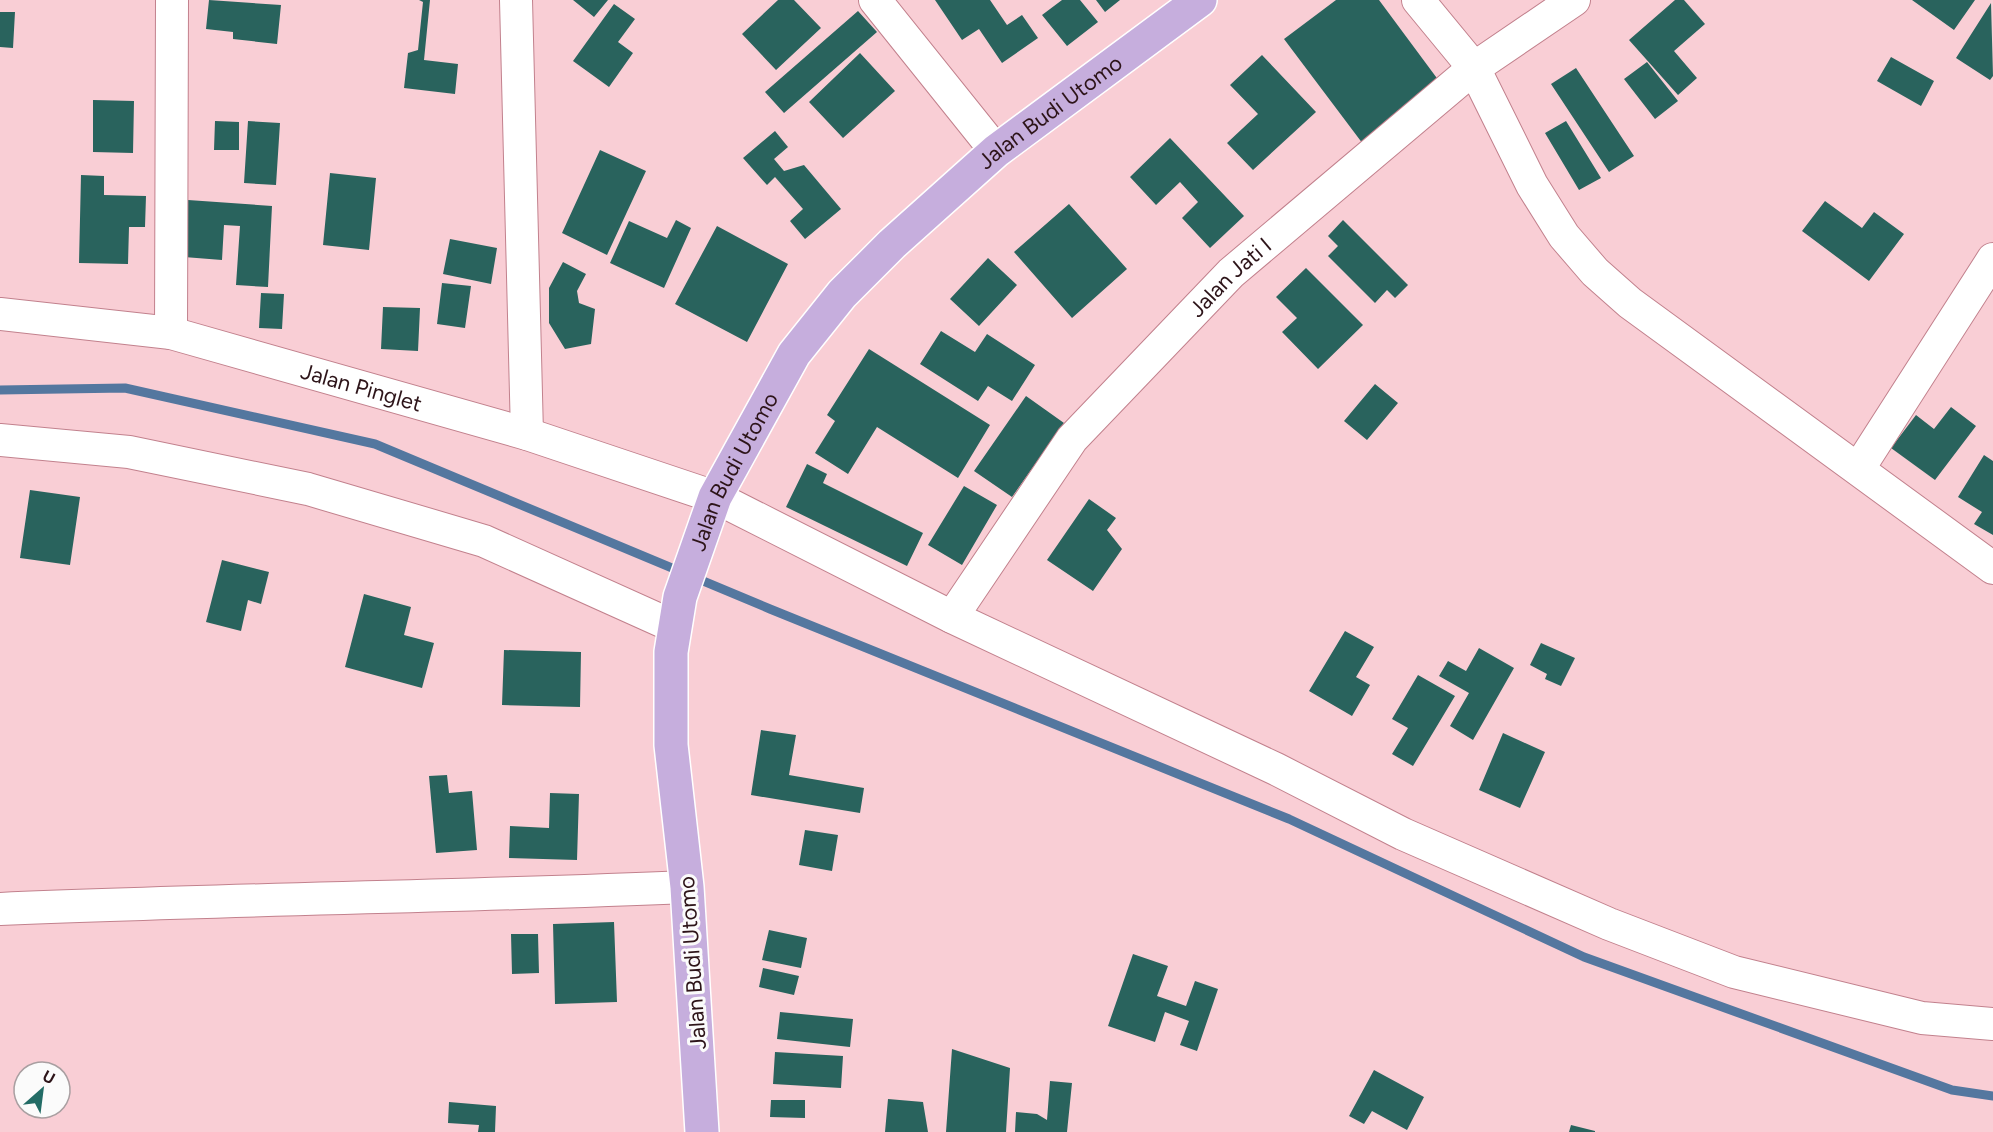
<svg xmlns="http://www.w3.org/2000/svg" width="1993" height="1132" font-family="Figtree,sans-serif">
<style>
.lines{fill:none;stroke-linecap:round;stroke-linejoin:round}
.stream{stroke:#54779f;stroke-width:9}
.building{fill:#29635d}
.street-casing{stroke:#c2818d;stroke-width:34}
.primary-casing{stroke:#fff;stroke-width:36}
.street{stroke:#fff;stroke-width:32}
.primary{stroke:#c6aedd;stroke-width:33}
.labels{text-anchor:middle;stroke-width:6;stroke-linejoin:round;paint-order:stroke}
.street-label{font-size:22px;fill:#2d1419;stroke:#fbfbfb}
</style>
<rect width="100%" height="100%" fill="#f9ced5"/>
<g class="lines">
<path class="stream" d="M 0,390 L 125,388 L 375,444 L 770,609 L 1289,819 L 1584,957 L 1952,1090 L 1993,1096"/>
</g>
<path class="building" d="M 209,0 L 281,5 L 277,44 L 233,39 L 233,32 L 206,29 Z
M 419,0 L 430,0 L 424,60 L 458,64 L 455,94 L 404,88 L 408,53 L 418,50 L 423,2 Z
M 573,0 L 608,0 L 594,17 Z
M 778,0 L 794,0 L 821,28 L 776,70 L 742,34 Z
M 935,0 L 990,0 L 1007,25 L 1022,15 L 1038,38 L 1002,63 L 979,29 L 962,40 Z
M 1062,0 L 1080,0 L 1098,22 L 1067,46 L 1042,15 Z
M 1096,0 L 1120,0 L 1105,12 Z
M 1336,0 L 1379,0 L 1442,85 L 1363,144 L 1284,39 Z
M 1675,0 L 1684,0 L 1705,24 L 1674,51 L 1697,78 L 1678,95 L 1629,40 Z
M 1912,0 L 1975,0 L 1954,30 Z
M 1991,3 L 1993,76 L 1990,80 L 1956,58 Z
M 614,4 L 635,19 L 618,42 L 633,53 L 609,87 L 573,61 Z
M 858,11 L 877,32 L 784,113 L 765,92 Z
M 0,12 L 15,12 L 13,48 L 0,47 Z
M 860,53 L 895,91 L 843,138 L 809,102 Z
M 1262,55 L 1316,112 L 1253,170 L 1227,143 L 1258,114 L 1230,85 Z
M 1891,57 L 1934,81 L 1921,106 L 1877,81 Z
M 1647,62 L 1678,101 L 1655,119 L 1624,79 Z
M 1576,68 L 1634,156 L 1609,172 L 1551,84 Z
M 93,100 L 134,101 L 133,153 L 93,152 Z
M 215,121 L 239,122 L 239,150 L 214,150 Z
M 248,121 L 280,123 L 276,185 L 244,183 Z
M 1566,121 L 1601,178 L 1579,190 L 1545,133 Z
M 775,131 L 788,147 L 774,159 L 784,171 L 804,165 L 841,209 L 805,239 L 790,221 L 803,209 L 775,177 L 767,185 L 743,158 Z
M 1170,138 L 1244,216 L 1210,248 L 1182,218 L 1198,202 L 1180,182 L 1156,205 L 1130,177 Z
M 600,150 L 646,171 L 607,255 L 562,233 Z
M 330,173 L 376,178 L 369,250 L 323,245 Z
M 81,175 L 104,176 L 104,195 L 146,196 L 145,227 L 129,227 L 128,264 L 79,263 Z
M 188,200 L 272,206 L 268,287 L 236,285 L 240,226 L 224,225 L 222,260 L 184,257 Z
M 1825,201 L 1862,228 L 1874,212 L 1904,234 L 1869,281 L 1802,231 Z
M 1069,204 L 1127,269 L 1072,318 L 1014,252 Z
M 676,220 L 691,228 L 664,288 L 610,263 L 629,221 L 667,238 Z
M 1343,220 L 1408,285 L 1395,298 L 1387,290 L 1375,303 L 1328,256 L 1338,246 L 1328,236 Z
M 717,226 L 788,264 L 747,342 L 675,304 Z
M 450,239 L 497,248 L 491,284 L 443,274 Z
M 988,258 L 1017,285 L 979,326 L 950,299 Z
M 563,262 L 586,274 L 577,291 L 579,303 L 595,309 L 591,344 L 565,349 L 549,323 L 549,288 Z
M 1306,268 L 1363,325 L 1318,369 L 1282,332 L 1297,318 L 1276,297 Z
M 442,283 L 471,286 L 465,328 L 437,324 Z
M 261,293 L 284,294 L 282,329 L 259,328 Z
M 383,307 L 420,308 L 418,351 L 381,349 Z
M 941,331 L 975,352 L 987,334 L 1035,365 L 1012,401 L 988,386 L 978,401 L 920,364 Z
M 869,349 L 990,425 L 958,478 L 877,427 L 848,474 L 815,453 L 835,421 L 827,415 Z
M 1375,384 L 1398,403 L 1367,440 L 1344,421 Z
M 1026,396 L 1064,423 L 1012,497 L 974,471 Z
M 1951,407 L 1976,426 L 1935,480 L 1891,448 L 1916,415 L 1934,429 Z
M 1984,455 L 1993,461 L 1993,535 L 1974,524 L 1982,512 L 1958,497 Z
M 807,464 L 827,474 L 823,483 L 923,533 L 907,566 L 786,507 Z
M 964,486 L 997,505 L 962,565 L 928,545 Z
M 30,490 L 80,497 L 70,565 L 20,558 Z
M 1089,499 L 1116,518 L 1107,530 L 1122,549 L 1093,591 L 1047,560 Z
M 222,560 L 269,572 L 261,604 L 248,600 L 241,631 L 206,622 Z
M 364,594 L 411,607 L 404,635 L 434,643 L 422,688 L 345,667 Z
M 1345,631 L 1374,647 L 1356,677 L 1370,685 L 1352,716 L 1309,691 Z
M 1541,643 L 1575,658 L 1561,686 L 1545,679 L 1547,674 L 1530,665 Z
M 1479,648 L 1514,668 L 1473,740 L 1450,726 L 1469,693 L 1439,676 L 1448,661 L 1466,671 Z
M 504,650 L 581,652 L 580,707 L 502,705 Z
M 1418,675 L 1455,696 L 1413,766 L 1392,754 L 1408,728 L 1392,719 Z
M 761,730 L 796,735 L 789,775 L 864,788 L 860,813 L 751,795 Z
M 1503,733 L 1545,752 L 1520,808 L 1479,790 Z
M 447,775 L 449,793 L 472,791 L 477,850 L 436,853 L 429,776 Z
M 550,793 L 579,794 L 577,860 L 509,858 L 510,826 L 549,828 Z
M 805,830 L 838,835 L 832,871 L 799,865 Z
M 614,922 L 617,1002 L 555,1004 L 553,924 Z
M 769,930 L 807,938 L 801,968 L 762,960 Z
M 511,934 L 538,934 L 539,973 L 512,974 Z
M 1133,954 L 1168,966 L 1157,996 L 1186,1006 L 1195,981 L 1218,989 L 1197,1051 L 1180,1045 L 1189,1021 L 1165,1012 L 1155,1042 L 1108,1026 Z
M 763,968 L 799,976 L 794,995 L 759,987 Z
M 780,1012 L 853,1019 L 850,1047 L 777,1039 Z
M 952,1049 L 1010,1068 L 1006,1132 L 946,1132 Z
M 775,1052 L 843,1056 L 841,1088 L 773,1084 Z
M 1374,1070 L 1424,1097 L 1407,1130 L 1372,1111 L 1364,1124 L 1349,1116 Z
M 1050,1081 L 1072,1083 L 1067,1132 L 1015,1132 L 1016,1112 L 1037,1114 L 1047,1120 Z
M 888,1099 L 923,1102 L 928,1132 L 885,1132 Z
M 771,1100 L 805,1100 L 805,1118 L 770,1117 Z
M 449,1102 L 496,1106 L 495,1132 L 478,1132 L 479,1125 L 448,1123 Z
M 1571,1125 L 1595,1131 L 1595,1132 L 1569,1132 Z"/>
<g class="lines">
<g class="street-casing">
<g id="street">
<path d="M 516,0 L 527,434"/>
<path d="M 875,0 L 996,151"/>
<path d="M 1418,0 L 1474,68 L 1532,185 L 1564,236 L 1595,272 L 1630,303 L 1993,568"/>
<path id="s1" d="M 0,314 L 171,333 L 527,434 L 715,497 L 952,617 L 1276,769 L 1403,834 L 1609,924 L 1734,972 L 1922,1018 L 1993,1024"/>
<path d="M 171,333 L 172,0"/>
<path d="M 0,440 L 129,452 L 308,489 L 484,541 L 675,627"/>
<path d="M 1859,468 L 1993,259"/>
<path id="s2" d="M 952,617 L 1072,439 L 1231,273 L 1474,68 L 1574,0"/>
<path d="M 0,909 C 229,899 458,897 687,887"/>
</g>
</g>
<g class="primary-casing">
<g id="primary">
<path id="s3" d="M 702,1132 L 687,887 L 671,745 L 671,652 L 680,597 L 715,497 L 794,354 L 842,294 L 892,244 L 996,151 L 1200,0"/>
</g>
</g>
<use href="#street" class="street"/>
<use href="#primary" class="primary"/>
</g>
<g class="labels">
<g class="street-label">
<text dy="8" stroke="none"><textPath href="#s3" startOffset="1160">Jalan Budi Utomo</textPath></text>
<text dy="8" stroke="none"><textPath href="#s2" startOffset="441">Jalan Jati I</textPath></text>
<text dy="8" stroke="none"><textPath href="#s1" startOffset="370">Jalan Pinglet</textPath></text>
<text dy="8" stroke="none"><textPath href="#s3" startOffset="674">Jalan Budi Utomo</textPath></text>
<text transform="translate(692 963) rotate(-94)" y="8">Jalan Budi Utomo</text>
</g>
</g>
<g transform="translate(42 1090) rotate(28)"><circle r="28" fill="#fbfbfb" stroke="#a99fa1" stroke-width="1.5"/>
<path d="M0-4.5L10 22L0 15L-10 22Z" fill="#236c66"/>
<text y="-9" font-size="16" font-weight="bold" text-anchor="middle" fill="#2d1419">U</text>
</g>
</svg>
